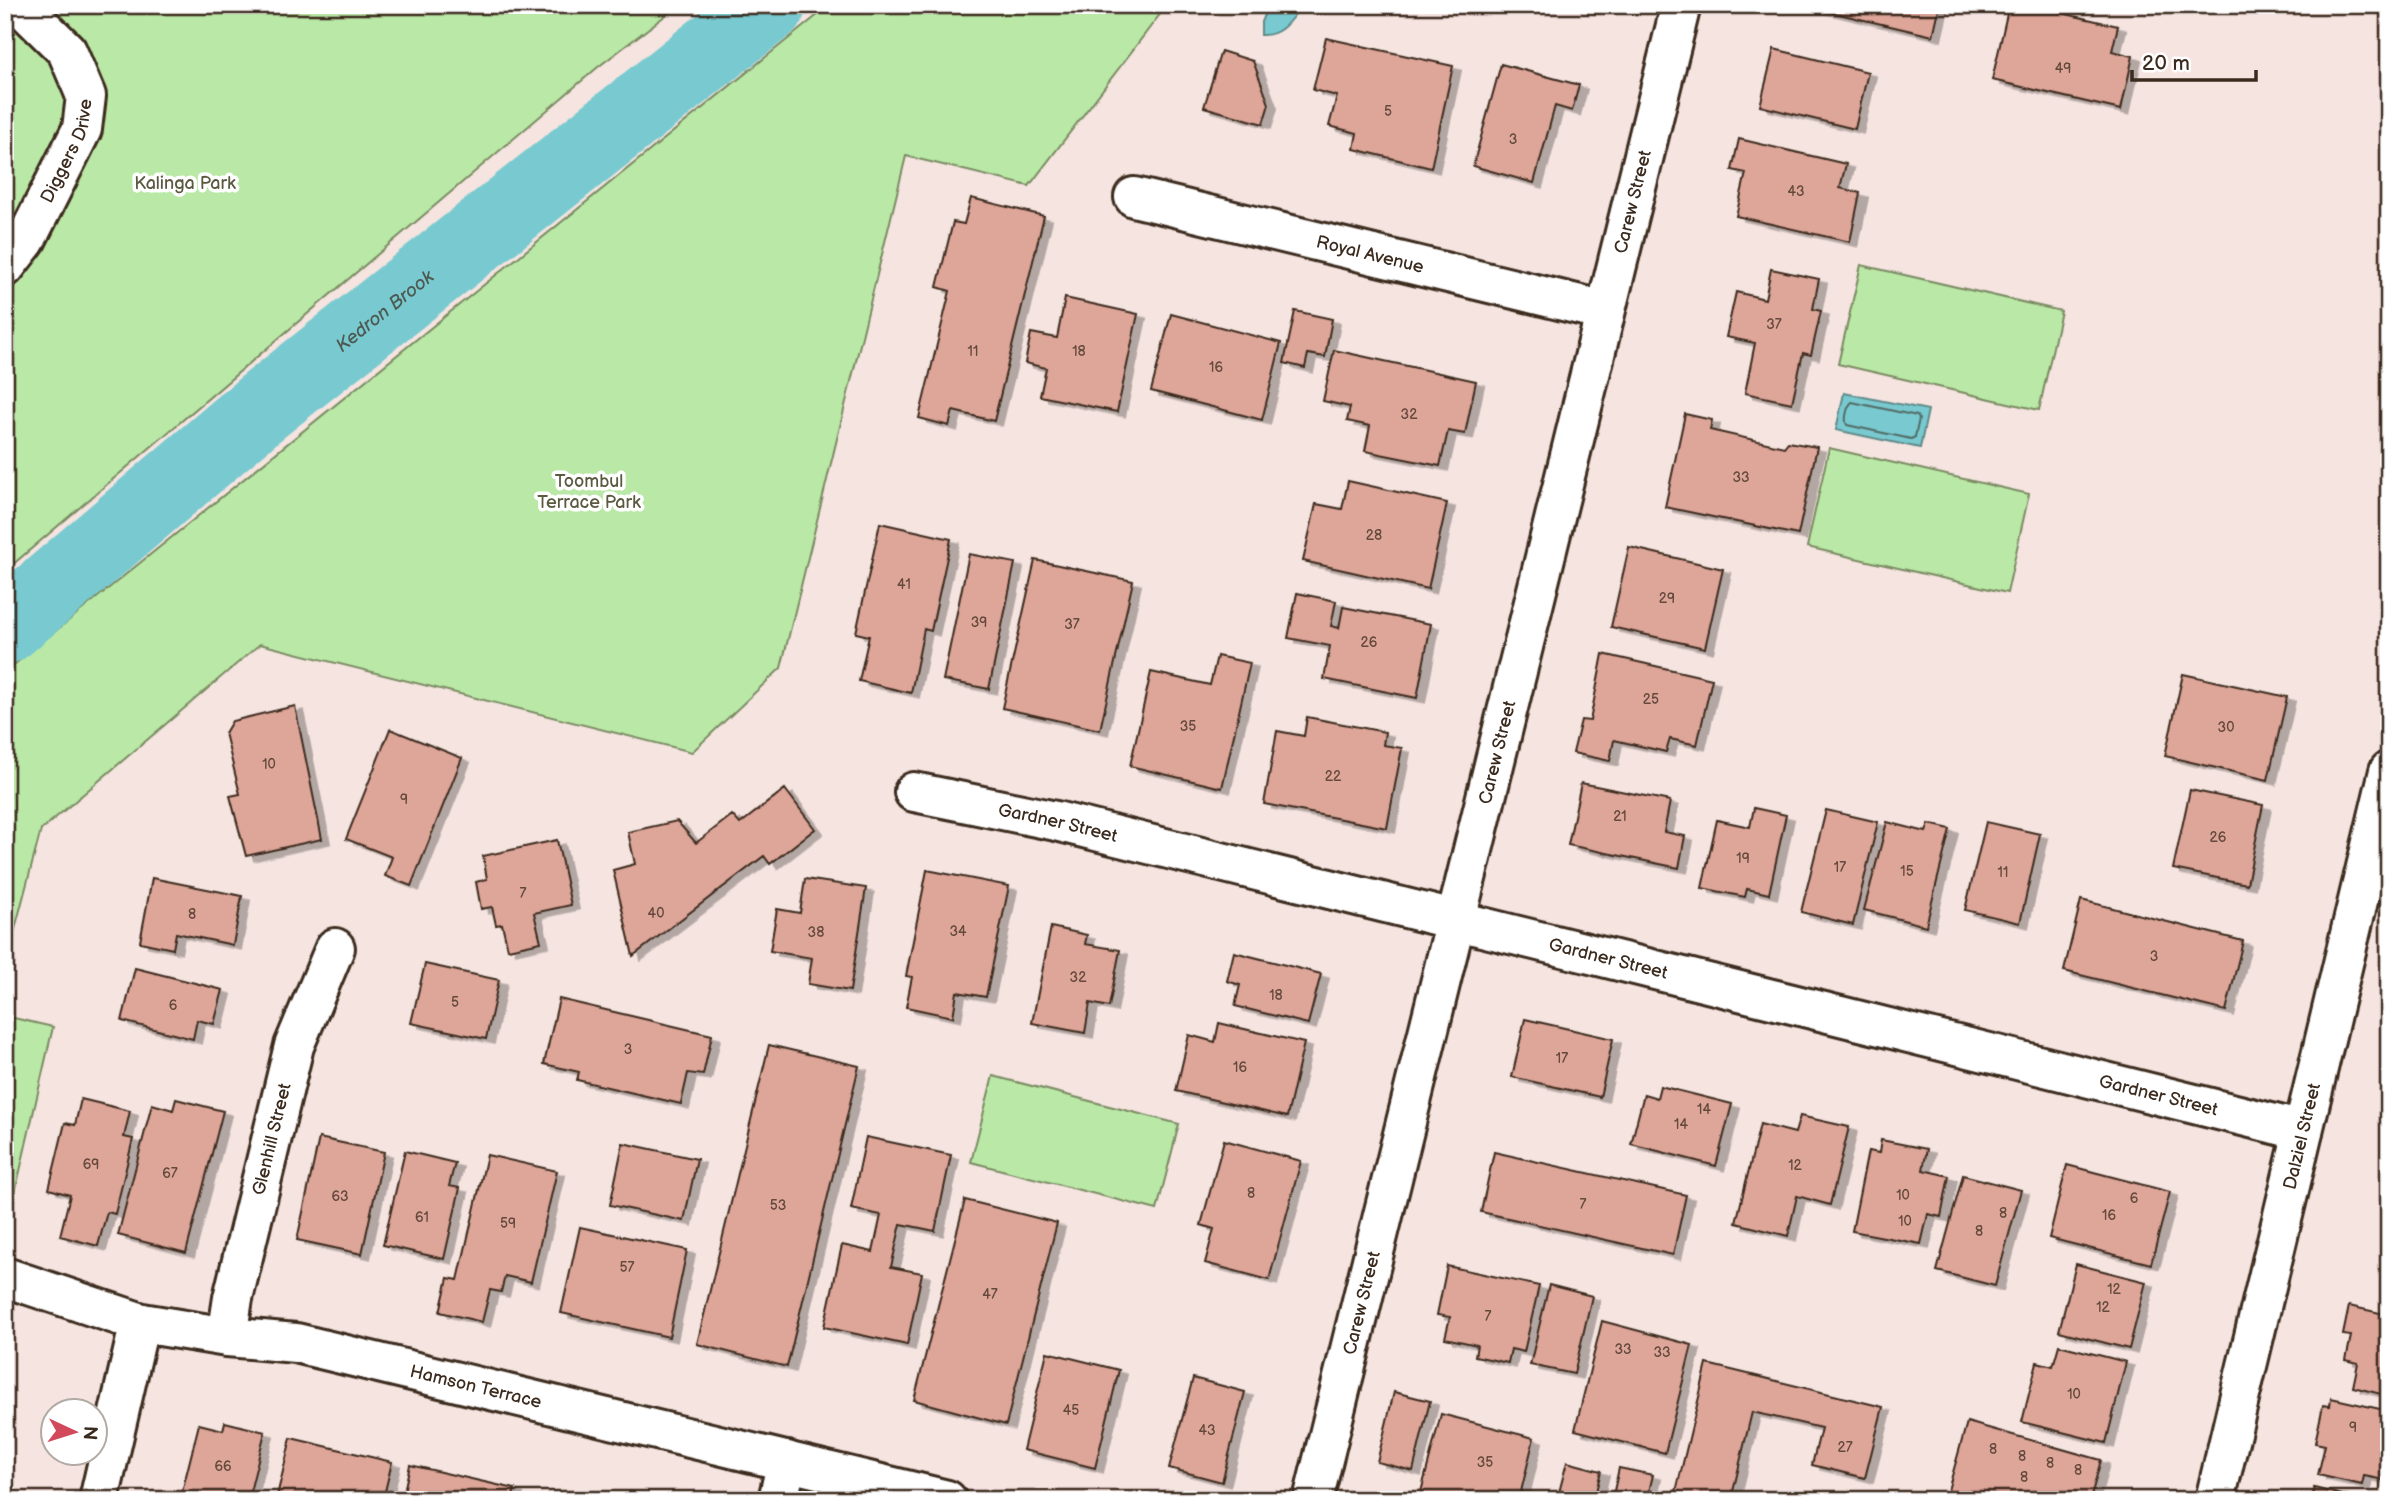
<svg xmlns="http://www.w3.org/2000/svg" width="2394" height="1505" font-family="'Balsamiq Sans',sans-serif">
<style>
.green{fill:#bae9a7;stroke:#7a8a62;stroke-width:2}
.water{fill:#78cad0;stroke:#608a89;stroke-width:2}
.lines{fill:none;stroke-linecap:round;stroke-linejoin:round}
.shore{stroke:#536a65;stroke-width:2}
.river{stroke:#78cad0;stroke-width:74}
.building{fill:#dea599;stroke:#3b2a1e;stroke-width:2;filter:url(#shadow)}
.street-casing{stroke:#3b2a1e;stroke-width:44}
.street{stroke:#fff;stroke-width:38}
.labels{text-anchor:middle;stroke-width:7;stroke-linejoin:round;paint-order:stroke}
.number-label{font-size:14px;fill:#64493d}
.street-label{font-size:18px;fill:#3b2a1e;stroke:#fff}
.park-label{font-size:18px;fill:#5b5a40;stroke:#fff}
.water-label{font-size:19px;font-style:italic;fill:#4d5a53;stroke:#fff}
</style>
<defs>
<filter id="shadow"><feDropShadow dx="8" dy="4.5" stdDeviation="0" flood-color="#0004"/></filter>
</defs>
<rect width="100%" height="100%" fill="#f5e4e0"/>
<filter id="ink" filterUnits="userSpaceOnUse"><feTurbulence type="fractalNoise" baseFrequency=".0143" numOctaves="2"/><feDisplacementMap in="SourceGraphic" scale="14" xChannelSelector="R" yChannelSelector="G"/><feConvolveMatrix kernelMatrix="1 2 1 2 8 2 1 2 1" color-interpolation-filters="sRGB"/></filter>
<g filter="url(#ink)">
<path class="green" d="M 5,5 L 679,5 L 598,67 L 5,571 Z
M 830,5 L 1167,5 L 1029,186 L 906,156 L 781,668 L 692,752 L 260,644 L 41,830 L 5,967 L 5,672 Z
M 1861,265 L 2061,311 L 2039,410 L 1838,364 Z
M 1829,448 L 2029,494 L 2007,593 L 1807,547 Z
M 5,1016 L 53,1027 L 6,1232 L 5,1231 Z
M 993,1076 L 1179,1124 L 1157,1210 L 971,1162 Z"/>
<path class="water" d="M 1268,5 L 1302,5 C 1290,20 1282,36 1261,35 L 1261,22 Z
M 1844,393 L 1928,410 L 1920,448 L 1836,430 Z"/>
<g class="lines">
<path class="shore" d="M 1852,402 L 1917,416 L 1919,419 L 1915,437 L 1911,439 L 1847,425 C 1844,420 1847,406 1852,402 Z"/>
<path class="river" id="s1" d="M 5,627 L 260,409 L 769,5"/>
</g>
<path class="building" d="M 1800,5 L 1940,5 L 1933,36 Z
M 2009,5 L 2027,5 L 2118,26 L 2112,51 L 2133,56 L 2121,110 L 1992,80 Z
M 1326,38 L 1453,66 L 1431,168 L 1354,149 L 1357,133 L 1329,126 L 1337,96 L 1313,90 Z
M 1774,49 L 1868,72 L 1855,129 L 1760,106 Z
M 1221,51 L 1253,61 L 1269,104 L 1263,124 L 1204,107 Z
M 1501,64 L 1579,85 L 1572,111 L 1555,106 L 1534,183 L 1473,166 Z
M 1739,139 L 1846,164 L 1840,188 L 1860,193 L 1850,242 L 1736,216 L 1746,173 L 1732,170 Z
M 971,198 L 1044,216 L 994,421 L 953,411 L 949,426 L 919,418 L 950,291 L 937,287 L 953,222 L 964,224 Z
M 1771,269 L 1819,279 L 1813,309 L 1821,311 L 1811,355 L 1803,353 L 1792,403 L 1745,393 L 1755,343 L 1726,337 L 1736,292 L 1765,299 Z
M 1065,298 L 1138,314 L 1117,412 L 1040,396 L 1046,368 L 1025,363 L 1031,333 L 1057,338 Z
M 1295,311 L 1332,319 L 1325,357 L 1308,354 L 1305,368 L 1284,363 Z
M 1171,314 L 1281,343 L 1262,420 L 1151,391 Z
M 1334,350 L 1476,381 L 1465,434 L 1448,431 L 1440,466 L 1365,451 L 1370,426 L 1347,421 L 1350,407 L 1323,401 Z
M 1685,414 L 1712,420 L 1710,430 L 1784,447 L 1788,442 L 1817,447 L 1798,535 L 1665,507 Z
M 1348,481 L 1447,503 L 1428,589 L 1303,561 L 1316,504 L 1342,509 Z
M 880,523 L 951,539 L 931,631 L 924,629 L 911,693 L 859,681 L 869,636 L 856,633 Z
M 1629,547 L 1723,569 L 1705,648 L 1611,627 Z
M 969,554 L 1015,563 L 989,689 L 943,680 Z
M 1035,560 L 1133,581 L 1100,730 L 1002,708 Z
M 1297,593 L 1336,601 L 1331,626 L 1339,628 L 1343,607 L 1431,624 L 1417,698 L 1324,679 L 1330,646 L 1288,638 Z
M 1603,654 L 1712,679 L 1697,745 L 1670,739 L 1666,752 L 1614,740 L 1610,761 L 1573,753 L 1581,720 L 1590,721 Z
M 1217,656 L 1250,663 L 1222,788 L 1130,766 L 1151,672 L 1210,685 Z
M 2183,674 L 2287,697 L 2268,780 L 2165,756 Z
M 295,706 L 322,839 L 246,856 L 230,796 L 240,794 L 225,733 L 232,721 Z
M 1307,717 L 1385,732 L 1383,745 L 1402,748 L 1387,828 L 1264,804 L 1277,731 L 1304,736 Z
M 390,729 L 462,758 L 411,886 L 385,876 L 392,857 L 346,839 Z
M 1581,783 L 1670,801 L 1664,832 L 1685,836 L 1679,868 L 1568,845 Z
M 785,789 L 815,829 L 770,864 L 764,856 L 633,956 L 613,870 L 635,864 L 628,832 L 677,821 L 696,843 L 732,815 L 740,824 Z
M 2190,790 L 2263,805 L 2247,884 L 2173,869 Z
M 1754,808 L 1786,815 L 1769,894 L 1747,889 L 1745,897 L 1702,888 L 1717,820 L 1750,827 Z
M 1826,810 L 1878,822 L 1853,925 L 1801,912 Z
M 1887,822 L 1926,832 L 1929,824 L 1950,829 L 1926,926 L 1864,910 Z
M 1986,822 L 2040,834 L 2020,923 L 1965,910 Z
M 557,840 L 571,905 L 534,913 L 541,942 L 508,949 L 502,924 L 496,925 L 492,907 L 481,909 L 476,882 L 487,879 L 483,856 Z
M 927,870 L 1009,886 L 986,997 L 957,992 L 953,1017 L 906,1007 L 912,977 L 906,976 Z
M 152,878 L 242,896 L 233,945 L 176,933 L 173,949 L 140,942 Z
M 805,879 L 866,888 L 850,991 L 808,984 L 812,958 L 770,951 L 777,909 L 800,913 Z
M 2081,900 L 2243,941 L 2226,1011 L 2064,971 Z
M 1051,927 L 1087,935 L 1085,944 L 1120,950 L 1109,1007 L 1090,1003 L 1085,1033 L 1032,1023 Z
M 1234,952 L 1321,974 L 1308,1024 L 1235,1006 L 1240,985 L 1227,981 Z
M 425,964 L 499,980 L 486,1039 L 411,1023 Z
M 135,968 L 223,990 L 214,1024 L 197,1020 L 193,1039 L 122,1021 Z
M 559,999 L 712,1035 L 703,1075 L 688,1073 L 681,1104 L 577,1080 L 579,1072 L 544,1064 Z
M 1525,1019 L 1613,1039 L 1600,1097 L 1512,1077 Z
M 1219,1023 L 1304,1043 L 1287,1117 L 1176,1091 L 1189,1035 L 1215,1042 Z
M 769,1045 L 859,1066 L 787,1367 L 697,1344 Z
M 1660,1086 L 1732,1104 L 1716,1166 L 1631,1144 L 1644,1094 L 1657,1098 Z
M 81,1099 L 130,1111 L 124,1137 L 133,1139 L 115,1214 L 107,1212 L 98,1246 L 60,1236 L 70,1195 L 49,1189 L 65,1123 L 75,1125 Z
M 176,1099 L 223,1111 L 186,1253 L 118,1235 L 152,1104 L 173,1110 Z
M 1800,1116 L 1849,1127 L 1830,1205 L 1797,1196 L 1788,1236 L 1736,1223 L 1760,1124 L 1795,1133 Z
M 866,1137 L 951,1155 L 935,1231 L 901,1224 L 891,1267 L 922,1273 L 907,1345 L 824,1327 L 842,1245 L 873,1252 L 881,1215 L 851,1209 Z
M 319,1138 L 384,1152 L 362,1254 L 297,1240 Z
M 1224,1140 L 1301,1161 L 1269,1280 L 1205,1263 L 1214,1229 L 1201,1225 Z
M 1881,1140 L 1927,1149 L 1923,1170 L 1949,1176 L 1941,1217 L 1928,1214 L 1921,1244 L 1852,1231 L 1868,1151 L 1879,1153 Z
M 623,1143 L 697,1159 L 684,1221 L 610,1205 Z
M 405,1151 L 455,1163 L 449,1186 L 460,1188 L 444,1259 L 383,1245 Z
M 1494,1152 L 1686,1195 L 1673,1255 L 1481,1212 Z
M 487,1155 L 557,1171 L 531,1282 L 505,1276 L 501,1292 L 490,1290 L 482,1322 L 440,1312 L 448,1278 L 458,1280 Z
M 2067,1165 L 2170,1192 L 2151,1264 L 2049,1238 Z
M 1963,1175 L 2021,1190 L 1995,1286 L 1937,1271 Z
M 965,1200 L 1057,1223 L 1006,1425 L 914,1400 Z
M 580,1227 L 687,1250 L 669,1337 L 561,1313 Z
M 2389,1247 L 2389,1278 L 2382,1276 Z
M 2076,1264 L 2146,1282 L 2129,1349 L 2059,1331 Z
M 1447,1266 L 1539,1286 L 1524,1352 L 1511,1349 L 1508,1363 L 1475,1356 L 1477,1345 L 1445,1338 L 1450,1317 L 1437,1315 Z
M 1549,1285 L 1592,1296 L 1574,1374 L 1530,1365 Z
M 2349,1306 L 2389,1315 L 2389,1396 L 2353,1387 L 2358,1363 L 2346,1360 L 2351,1336 L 2343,1335 Z
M 1602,1321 L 1692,1345 L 1665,1453 L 1575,1430 Z
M 2059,1345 L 2126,1362 L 2106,1443 L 2022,1422 L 2037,1362 L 2053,1366 Z
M 1047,1352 L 1119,1370 L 1095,1468 L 1023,1450 Z
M 1707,1364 L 1883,1407 L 1865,1478 L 1812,1465 L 1821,1428 L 1752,1412 L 1731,1500 L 1674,1500 Z
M 1193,1378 L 1245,1392 L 1222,1482 L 1169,1468 Z
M 1394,1392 L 1430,1401 L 1413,1471 L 1377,1462 Z
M 2331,1398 L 2389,1411 L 2389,1481 L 2364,1476 L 2362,1485 L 2318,1475 L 2325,1445 L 2315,1443 L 2323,1405 L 2330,1406 Z
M 1441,1414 L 1534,1438 L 1519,1500 L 1419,1500 Z
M 225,1422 L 265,1432 L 248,1500 L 180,1500 L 199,1424 L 223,1430 Z
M 1967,1422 L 2101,1460 L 2090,1500 L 1969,1500 L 1947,1494 Z
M 291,1438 L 392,1462 L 383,1500 L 276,1500 Z
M 1567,1462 L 1601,1471 L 1594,1500 L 1557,1500 Z
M 410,1465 L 515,1489 L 512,1500 L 402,1500 Z
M 1619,1468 L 1653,1475 L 1647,1500 L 1612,1500 Z
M 2314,1488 L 2363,1500 L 2311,1500 Z"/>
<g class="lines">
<g class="street-casing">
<g id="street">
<path id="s2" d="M 1134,197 L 1605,311"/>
<path id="s3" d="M 5,267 L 26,240 L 82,129 L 86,96 L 67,51 L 20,5"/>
<path id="s4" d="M 914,792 L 1056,821 L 2303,1131"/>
<path id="s5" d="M 5,1277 L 142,1323 L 227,1337 L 296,1343 L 947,1500"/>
<path id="s6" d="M 227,1337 L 233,1298 L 294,1046 L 335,948"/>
<path d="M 99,1500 L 136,1339 L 142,1323"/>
<path d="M 778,1500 L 787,1461"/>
<path id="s7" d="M 1313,1500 L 1681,5"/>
<path id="s8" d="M 2215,1500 L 2389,771"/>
</g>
</g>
<use href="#street" class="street"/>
</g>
</g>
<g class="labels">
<g class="number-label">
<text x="2063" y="73">49</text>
<text x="1388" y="116">5</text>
<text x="1513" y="144">3</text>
<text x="1796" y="196">43</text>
<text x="1774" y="329">37</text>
<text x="973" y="356">11</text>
<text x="1079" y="356">18</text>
<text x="1216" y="372">16</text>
<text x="1409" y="419">32</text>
<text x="1741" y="482">33</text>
<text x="1374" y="540">28</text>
<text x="904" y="589">41</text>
<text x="1667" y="603">29</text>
<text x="979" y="627">39</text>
<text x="1072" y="629">37</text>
<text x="1369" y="647">26</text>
<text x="1651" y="704">25</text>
<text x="1188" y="731">35</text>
<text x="2226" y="732">30</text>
<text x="269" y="769">10</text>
<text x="1333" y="781">22</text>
<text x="404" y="804">9</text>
<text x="1620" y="821">21</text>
<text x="2218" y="842">26</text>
<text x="1743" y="863">19</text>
<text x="1840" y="872">17</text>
<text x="1907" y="876">15</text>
<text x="2003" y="877">11</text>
<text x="523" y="898">7</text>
<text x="656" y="918">40</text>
<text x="192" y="919">8</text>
<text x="958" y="936">34</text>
<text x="816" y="937">38</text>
<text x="2154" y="961">3</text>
<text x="1078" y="982">32</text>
<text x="1276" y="1000">18</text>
<text x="455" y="1007">5</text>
<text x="173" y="1010">6</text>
<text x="628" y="1054">3</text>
<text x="1562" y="1063">17</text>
<text x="1240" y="1072">16</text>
<text x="1704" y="1114">14</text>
<text x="1681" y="1129">14</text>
<text x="91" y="1169">69</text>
<text x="1795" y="1170">12</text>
<text x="170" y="1178">67</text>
<text x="1251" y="1198">8</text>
<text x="1903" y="1200">10</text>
<text x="340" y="1201">63</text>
<text x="2134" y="1203">6</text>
<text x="1583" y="1209">7</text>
<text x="778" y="1210">53</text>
<text x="2003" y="1218">8</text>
<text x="2109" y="1220">16</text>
<text x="422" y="1222">61</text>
<text x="1905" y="1226">10</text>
<text x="508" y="1228">59</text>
<text x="1979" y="1236">8</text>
<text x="627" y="1272">57</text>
<text x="2114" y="1294">12</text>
<text x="990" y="1299">47</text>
<text x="2103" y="1312">12</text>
<text x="1488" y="1321">7</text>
<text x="1623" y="1354">33</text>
<text x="1662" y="1357">33</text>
<text x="2074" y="1399">10</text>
<text x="1071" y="1415">45</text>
<text x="2353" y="1432">9</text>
<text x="1207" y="1435">43</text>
<text x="1845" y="1452">27</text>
<text x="1993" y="1454">8</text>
<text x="2022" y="1461">8</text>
<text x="1485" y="1467">35</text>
<text x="2050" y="1468">8</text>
<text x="223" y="1471">66</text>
<text x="2078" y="1475">8</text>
<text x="2024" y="1482">8</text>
</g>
<g class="street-label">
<text dy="6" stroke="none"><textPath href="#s3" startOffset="133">Diggers Drive</textPath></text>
<text dy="6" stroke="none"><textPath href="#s7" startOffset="1337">Carew Street</textPath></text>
<text dy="6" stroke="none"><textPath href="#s2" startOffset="243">Royal Avenue</textPath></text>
<text dy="6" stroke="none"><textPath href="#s7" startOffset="770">Carew Street</textPath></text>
<text dy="6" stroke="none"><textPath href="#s4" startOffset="147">Gardner Street</textPath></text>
<text dy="6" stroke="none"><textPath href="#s4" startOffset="714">Gardner Street</textPath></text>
<text dy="6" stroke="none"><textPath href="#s4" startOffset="1281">Gardner Street</textPath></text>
<text dy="6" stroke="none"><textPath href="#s8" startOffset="374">Dalziel Street</textPath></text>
<text dy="6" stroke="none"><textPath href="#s6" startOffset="203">Glenhill Street</textPath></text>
<text dy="6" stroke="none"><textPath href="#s7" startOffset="203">Carew Street</textPath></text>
<text dy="6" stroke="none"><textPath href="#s5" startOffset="485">Hamson Terrace</textPath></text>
</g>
<g class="park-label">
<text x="185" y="189">Kalinga Park</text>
<text x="589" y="487">Toombul<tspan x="589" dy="21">Terrace Park</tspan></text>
</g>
<g class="water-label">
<text dy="7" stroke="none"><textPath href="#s1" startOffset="494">Kedron Brook</textPath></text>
</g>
</g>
<rect width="2394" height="1505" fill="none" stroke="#fff" stroke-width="28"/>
<rect x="14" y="14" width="2366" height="1477" fill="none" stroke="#3b2a1e" stroke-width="2.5" filter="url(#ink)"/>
<g transform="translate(74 1432) rotate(94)"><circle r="33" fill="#ffffff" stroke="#b1aaa5" stroke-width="2"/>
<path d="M0-5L12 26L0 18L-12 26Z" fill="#d1495b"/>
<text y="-10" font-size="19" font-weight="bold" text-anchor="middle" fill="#3b2a1e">N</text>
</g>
<path d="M2132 70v10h124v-10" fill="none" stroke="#3b2a1e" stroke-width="3.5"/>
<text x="2142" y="70" font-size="21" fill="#3b2a1e" stroke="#ffffff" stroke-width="5" paint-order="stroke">20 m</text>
</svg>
